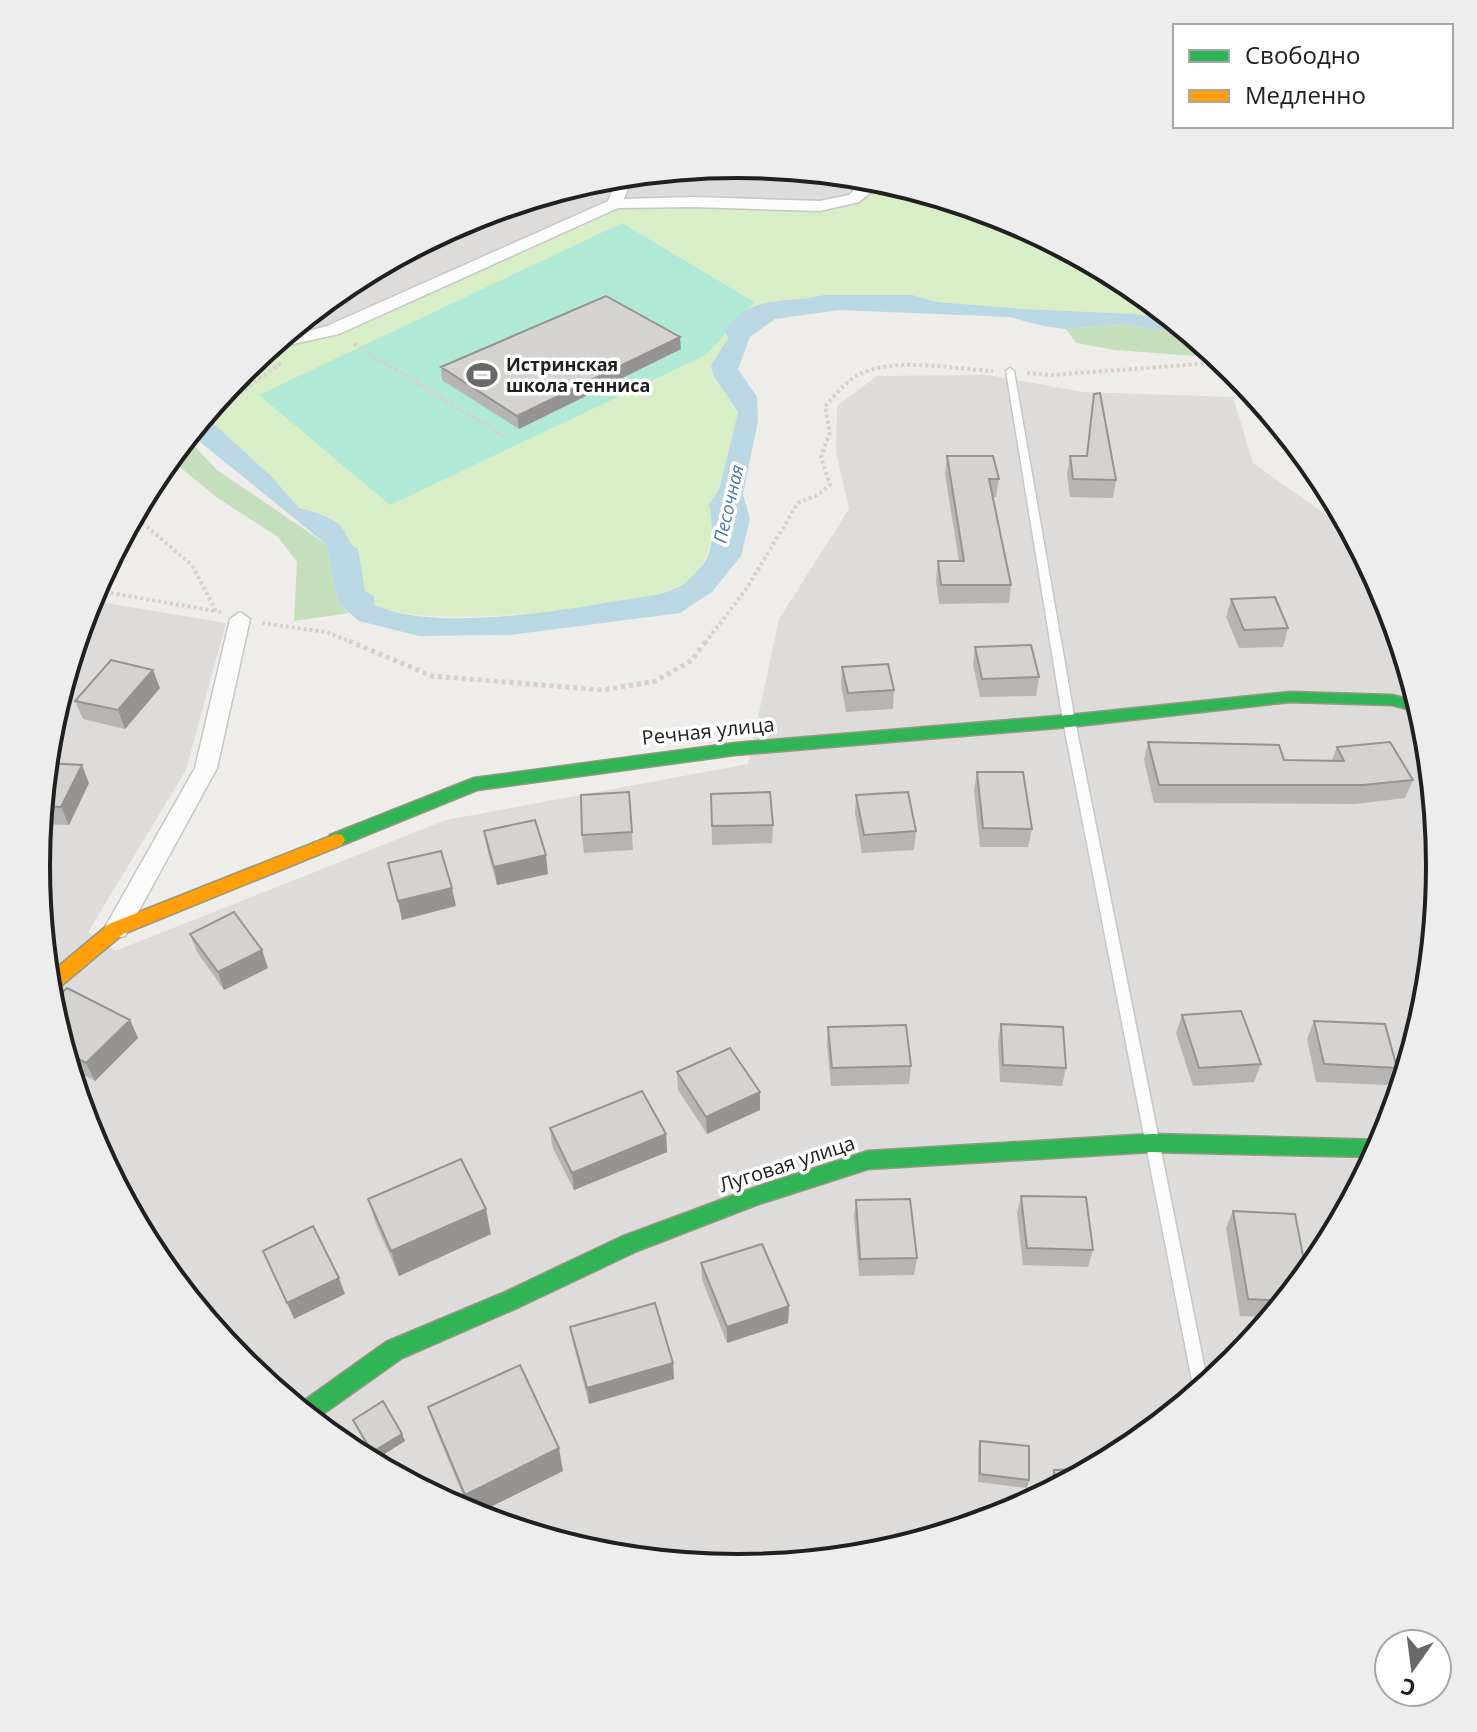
<svg xmlns="http://www.w3.org/2000/svg" width="1477" height="1732" font-family="'Open Sans',sans-serif">
<style>
.residential{fill:#dddcda}
.grass{fill:#d7eec6}
.forest{fill:#c5dfbc}
.pitch{fill:#b0e9d6}
.water{fill:#bad7e4}
.lines{fill:none;stroke-linecap:round;stroke-linejoin:round}
.lane-casing{stroke:#c7c6c5;stroke-width:3}
.street-casing{stroke:#c7c6c5;stroke-width:3}
.fast-casing{stroke:#95997f;stroke-width:3}
.slow-casing{stroke:#95997f;stroke-width:3}
.path-far1{stroke:#dcceca;stroke-width:4;stroke-dasharray:3 3;stroke-linecap:butt}
.path{stroke:#dcceca;stroke-width:5;stroke-dasharray:4 4;stroke-linecap:butt}
.lane{fill:#fcfcfc;fill-rule:evenodd}
.street{fill:#fcfcfc;fill-rule:evenodd}
.fast{fill:#30b455;fill-rule:evenodd}
.slow{fill:#ff9f0a;fill-rule:evenodd}
.wall{fill:#b7b5b3}
.shaded-wall{fill:#959492}
.building{fill:#d5d3d0;stroke:#959492;stroke-width:2}
.labels{text-anchor:middle;stroke-width:7;stroke-linejoin:round;paint-order:stroke}
.far-poi-label{font-size:18px;font-weight:bold;fill:#202020;stroke:#fff;text-anchor:start}
.far-water-label{font-size:18px;font-style:italic;fill:#4474b8;stroke:#fff}
.street-label{font-size:20px;fill:#202020;stroke:#fff}
.rim{fill:none;stroke:#202020;stroke-width:4}
</style>
<rect width="100%" height="100%" fill="#eeede9"/>
<path class="residential" d="M 739,164 L 880,178 L 870,193 L 857,203 L 816,209 L 340,329 L 260,355 L 349,282 L 470,217 L 602,177 Z
M 988,375 L 1083,392 L 1233,397 L 1253,463 L 1335,521 L 1391,609 L 1425,720 L 1423,725 L 1428,729 L 1441,866 L 1427,1003 L 1387,1135 L 1322,1257 L 1235,1363 L 1128,1450 L 1007,1515 L 875,1555 L 738,1568 L 601,1555 L 469,1515 L 348,1450 L 241,1362 L 154,1256 L 89,1134 L 49,1003 L 36,866 L 50,729 L 89,600 L 226,623 L 186,770 L 88,932 L 115,951 L 446,820 L 748,764 L 779,619 L 849,509 L 836,452 L 837,406 L 877,376 Z"/>
<path class="grass" d="M 880,178 L 1008,217 L 1129,282 L 1179,323 L 1135,314 L 1023,309 L 937,302 L 912,295 L 824,295 L 798,302 L 776,300 L 728,338 L 711,365 L 713,375 L 738,412 L 719,490 L 709,504 C 714,535 712,566 683,584 C 644,609 415,631 377,605 C 360,594 361,568 358,549 C 348,544 349,536 342,528 C 334,517 312,510 299,508 L 271,476 L 204,415 L 242,369 L 260,355 L 340,329 L 623,206 L 636,203 L 840,208 C 859,203 868,195 880,178 Z"/>
<path class="forest" d="M 1121,324 L 1194,335 L 1221,358 L 1115,350 L 1076,343 L 1066,329 Z
M 186,437 L 217,470 L 326,544 L 338,603 L 349,613 L 294,621 L 297,562 L 278,537 L 216,497 L 169,458 Z"/>
<path class="pitch" d="M 622,223 L 754,302 L 706,355 L 390,505 L 259,395 Z"/>
<path class="water" d="M 824,295 L 912,295 L 937,302 L 1023,309 L 1135,314 L 1179,323 L 1194,335 L 1121,324 L 1066,329 L 1043,326 L 1010,317 L 839,310 L 775,319 L 750,337 L 738,369 L 757,397 L 758,421 L 743,494 L 750,519 L 741,556 L 712,592 L 680,613 L 510,635 L 419,636 L 359,621 L 338,603 L 326,544 L 189,433 L 204,415 L 271,476 L 299,508 C 312,511 334,517 342,528 C 349,536 348,544 358,549 L 365,591 L 374,596 L 374,604 C 426,632 553,612 611,602 C 633,598 662,597 682,585 C 688,581 695,574 700,568 C 716,552 712,524 709,504 L 719,490 L 738,412 L 713,375 L 711,365 L 728,338 L 724,330 C 757,291 781,306 824,295 Z"/>
<g class="lines">
<g class="lane-casing">
<path id="lane" d="M 1010,368 L 1014,371 L 1075,721 L 1208,1385 L 1195,1396 L 1063,721 L 1006,371 Z
M 219,397 L 222,399 L 223,408 L 219,411 L 215,408 L 214,403 Z"/>
</g>
<g class="street-casing">
<path id="street" d="M 633,174 L 624,199 L 694,197 L 820,201 L 849,195 L 866,176 L 880,178 L 870,193 L 859,202 L 820,211 L 694,207 L 618,208 L 339,334 L 265,350 L 279,339 L 327,326 L 608,201 L 619,175 Z
M 240,612 L 250,619 L 217,768 L 125,936 L 116,938 L 107,936 L 104,929 L 195,768 L 230,619 Z"/>
</g>
<g class="fast-casing">
<path id="fast" d="M 1290,692 L 1392,695 L 1419,702 L 1423,713 L 1392,705 L 1290,702 L 1069,727 L 735,755 L 477,790 L 342,845 L 330,845 L 327,840 L 330,835 L 474,778 L 735,743 L 1069,715 Z
M 1152,1134 L 1385,1140 L 1376,1157 L 1152,1152 L 868,1169 L 756,1205 L 637,1251 L 519,1307 L 402,1358 L 313,1421 L 295,1407 L 386,1342 L 503,1293 L 621,1237 L 753,1188 L 868,1151 Z"/>
</g>
<g class="slow-casing">
<path id="slow" d="M 336,834 L 342,835 L 345,840 L 342,845 L 123,934 L 55,991 L 49,993 L 47,976 L 109,924 Z"/>
</g>
<path class="path-far1" d="M 354,344 L 505,437
M 1027,373 L 1052,375 L 1226,362
M 235,397 L 281,363
M 133,515 L 192,565 L 216,611 L 221,612
M 93,590 L 215,611
M 262,623 L 326,632 L 354,643
M 705,643 L 747,588 L 798,503 L 819,494 L 830,485 L 821,457 L 830,432 L 825,406 C 835,396 844,383 856,376 C 890,356 955,369 993,371"/>
<path class="path" d="M 349,641 L 432,676 L 603,690 L 656,681 L 692,660 L 706,641"/>
<use href="#lane" class="lane"/>
<use href="#street" class="street"/>
<use href="#fast" class="fast"/>
<use href="#slow" class="slow"/>
</g>
<path class="wall" d="M 703,167 L 700,180 L 662,179 L 662,171 Z
M 681,349 L 519,429 L 442,380 L 441,367 Z
M 1094,394 L 1116,480 L 1113,498 L 1070,497 L 1067,474 L 1070,456 L 1086,456 Z
M 947,456 L 999,479 L 996,497 L 993,497 L 1011,585 L 1009,603 L 939,604 L 936,580 L 938,561 L 959,561 L 945,474 Z
M 1231,599 L 1288,628 L 1283,647 L 1239,648 L 1226,617 Z
M 975,647 L 1039,677 L 1036,696 L 980,697 L 973,665 Z
M 842,667 L 894,690 L 893,709 L 846,712 L 841,685 Z
M 160,688 L 125,729 L 83,719 L 75,701 Z
M 1148,742 L 1284,760 L 1332,760 L 1337,747 L 1413,780 L 1405,798 L 1356,804 L 1154,803 L 1144,760 Z
M 46,763 L 89,783 L 69,825 L 40,824 Z
M 977,772 L 1032,829 L 1028,847 L 980,847 L 974,791 Z
M 629,792 L 633,850 L 584,853 L 582,835 Z
M 711,794 L 773,825 L 772,843 L 712,845 Z
M 856,795 L 916,831 L 914,850 L 862,853 L 855,813 Z
M 484,831 L 548,874 L 497,885 L 487,849 Z
M 190,934 L 262,950 L 268,968 L 224,990 L 197,952 Z
M 50,1004 L 130,1020 L 138,1038 L 95,1081 L 69,1067 Z
M 1182,1015 L 1261,1064 L 1254,1082 L 1193,1086 L 1176,1033 Z
M 1314,1021 L 1397,1068 L 1388,1085 L 1316,1082 L 1307,1039 Z
M 1001,1024 L 1066,1068 L 1062,1086 L 1000,1082 L 998,1042 Z
M 828,1027 L 911,1066 L 909,1084 L 831,1086 L 827,1045 Z
M 677,1072 L 760,1092 L 760,1110 L 707,1134 L 678,1090 Z
M 550,1128 L 666,1134 L 667,1152 L 574,1190 L 552,1146 Z
M 1021,1196 L 1093,1250 L 1088,1267 L 1023,1265 L 1017,1213 Z
M 368,1199 L 491,1234 L 399,1276 L 376,1224 Z
M 856,1200 L 917,1258 L 914,1275 L 859,1276 L 854,1217 Z
M 1233,1211 L 1307,1276 L 1272,1317 L 1240,1316 L 1226,1228 Z
M 701,1263 L 789,1306 L 788,1323 L 727,1343 L 702,1280 Z
M 570,1327 L 673,1363 L 674,1379 L 589,1404 L 573,1343 Z
M 428,1407 L 563,1471 L 472,1516 L 471,1515 L 436,1430 Z
M 353,1420 L 402,1434 L 405,1441 L 375,1460 L 356,1427 Z
M 980,1441 L 1029,1480 L 1027,1488 L 978,1482 L 978,1449 Z
M 1093,1469 L 1050,1492 L 1049,1485 L 1054,1470 Z"/>
<path class="shaded-wall" d="M 680,337 L 681,349 L 519,429 L 517,416 Z
M 153,670 L 160,688 L 125,729 L 118,710 Z
M 82,765 L 89,783 L 69,825 L 61,807 Z
M 44,851 L 52,869 L 39,895 L 36,866 Z
M 546,855 L 548,874 L 497,885 L 494,867 Z
M 452,888 L 456,906 L 402,920 L 398,901 Z
M 262,950 L 268,968 L 224,990 L 218,972 Z
M 130,1020 L 138,1038 L 95,1081 L 86,1063 Z
M 760,1092 L 760,1110 L 707,1134 L 706,1117 Z
M 666,1134 L 667,1152 L 574,1190 L 572,1173 Z
M 486,1209 L 491,1234 L 399,1276 L 391,1251 Z
M 339,1278 L 345,1294 L 294,1319 L 287,1303 Z
M 789,1306 L 788,1323 L 727,1343 L 727,1327 Z
M 673,1363 L 674,1379 L 589,1404 L 587,1388 Z
M 402,1434 L 405,1441 L 375,1460 L 372,1452 Z
M 559,1448 L 563,1471 L 472,1516 L 471,1515 L 465,1495 Z"/>
<path class="building" d="M 606,296 L 680,337 L 517,416 L 441,367 Z
M 1100,393 L 1116,480 L 1073,479 L 1070,456 L 1087,456 L 1094,394 Z
M 947,456 L 993,456 L 999,479 L 989,479 L 1011,585 L 941,585 L 938,561 L 964,561 Z
M 1275,597 L 1288,628 L 1244,630 L 1231,599 Z
M 1031,645 L 1039,677 L 982,679 L 975,647 Z
M 111,660 L 153,670 L 118,710 L 75,701 Z
M 888,664 L 894,690 L 848,693 L 842,667 Z
M 1148,742 L 1279,745 L 1284,760 L 1344,761 L 1337,747 L 1390,742 L 1413,780 L 1363,785 L 1159,785 Z
M 46,763 L 82,765 L 61,807 L 42,806 Z
M 977,772 L 1023,772 L 1032,829 L 983,828 Z
M 629,792 L 632,832 L 582,835 L 581,795 Z
M 770,792 L 773,825 L 712,826 L 711,794 Z
M 908,792 L 916,831 L 864,835 L 856,795 Z
M 535,820 L 546,855 L 494,867 L 484,831 Z
M 37,851 L 44,851 L 36,866 Z
M 441,851 L 452,888 L 398,901 L 388,863 Z
M 234,912 L 262,950 L 218,972 L 190,934 Z
M 67,988 L 130,1020 L 86,1063 L 64,1051 L 50,1004 Z
M 1241,1011 L 1261,1064 L 1199,1068 L 1182,1015 Z
M 1314,1021 L 1385,1024 L 1397,1068 L 1324,1064 Z
M 1001,1024 L 1063,1027 L 1066,1068 L 1003,1065 Z
M 906,1025 L 911,1066 L 832,1068 L 828,1027 Z
M 730,1048 L 760,1092 L 706,1117 L 677,1072 Z
M 642,1091 L 666,1134 L 572,1173 L 550,1128 Z
M 461,1159 L 486,1209 L 391,1251 L 368,1199 Z
M 1021,1196 L 1086,1197 L 1093,1250 L 1027,1248 Z
M 910,1199 L 917,1258 L 860,1259 L 856,1200 Z
M 1233,1211 L 1295,1214 L 1307,1276 L 1286,1301 L 1248,1299 Z
M 313,1226 L 339,1278 L 287,1303 L 263,1251 Z
M 762,1244 L 789,1306 L 727,1327 L 701,1263 Z
M 655,1303 L 673,1363 L 587,1388 L 570,1327 Z
M 520,1365 L 559,1448 L 465,1495 L 428,1407 Z
M 383,1401 L 402,1434 L 372,1452 L 353,1420 Z
M 980,1441 L 1029,1446 L 1029,1480 L 980,1474 Z
M 1093,1469 L 1057,1489 L 1054,1470 Z"/>
<defs>
<g id="stadium-bare" transform="scale(2.4)"><path d="M0-5a6.5 5 0 1 0 0 10a6.5 5 0 1 0 0-10ZM-3.5-1.8h7v3.6h-7Z" fill="#686866" stroke="#fff" stroke-width="2.5" paint-order="stroke"/></g>
</defs>
<g fill-rule="evenodd">
<use href="#stadium-bare" x="482" y="375"/>
</g>
<g class="labels">
<g class="far-poi-label">
<text x="506" y="371">Истринская<tspan x="506" dy="21">школа тенниса</tspan></text>
</g>
<g class="far-water-label">
<text transform="translate(729 504) rotate(-77)" y="6">Песочная</text>
</g>
<g class="street-label">
<text transform="translate(708 731) rotate(-6)" y="7">Речная улица</text>
<text transform="translate(787 1164) rotate(-18)" y="7">Луговая улица</text>
</g>
</g>
<path d="M0 0H1477V1732H0ZM50 866a688 688 0 1 1 1376 0a688 688 0 1 1-1376 0Z" fill="#ededed" fill-rule="evenodd"/>
<path class="rim" d="M50 866a688 688 0 1 1 1376 0a688 688 0 1 1-1376 0Z"/>
<rect x="1173" y="24" width="280" height="104" fill="#ffffff" stroke="#a6a6a6" stroke-width="2"/>
<rect x="1189" y="50" width="40" height="12" fill="#30b455" stroke="#a6a6a6" stroke-width="2"/>
<text x="1245" y="64" font-size="24" fill="#202020">Свободно</text>
<rect x="1189" y="90" width="40" height="12" fill="#ff9f0a" stroke="#a6a6a6" stroke-width="2"/>
<text x="1245" y="104" font-size="24" fill="#202020">Медленно</text>
<g transform="translate(1413 1668) rotate(194)"><circle r="38" fill="#ffffff" stroke="#a6a6a6" stroke-width="2"/>
<path d="M0-6L14 30L0 20L-14 30Z" fill="#686866"/>
<text y="-12" font-size="22" font-weight="bold" text-anchor="middle" fill="#202020">С</text>
</g>
</svg>
